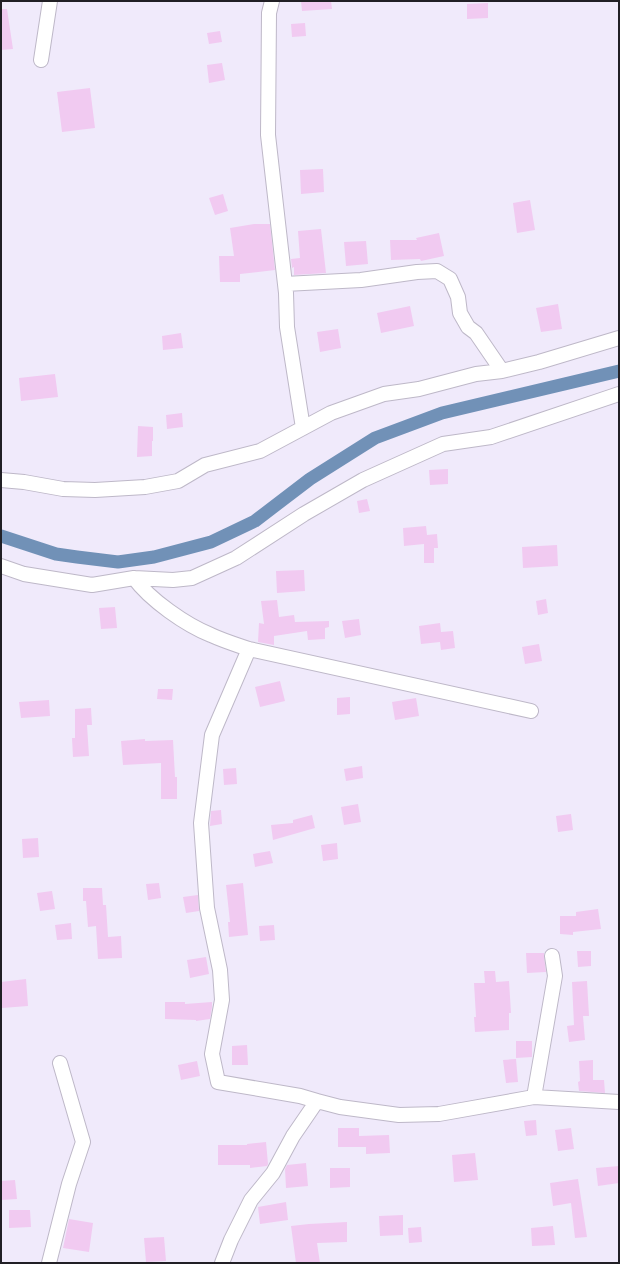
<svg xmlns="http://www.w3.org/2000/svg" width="620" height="1264" font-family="Signika,sans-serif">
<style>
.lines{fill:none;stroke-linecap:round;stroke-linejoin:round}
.canal{stroke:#7191b7;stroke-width:13}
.building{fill:#f1caf1}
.street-casing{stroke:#beb8c8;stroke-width:16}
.street{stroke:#fff;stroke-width:14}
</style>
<rect width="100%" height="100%" fill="#f0eafb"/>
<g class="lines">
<path class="canal" d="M 1,536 L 56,554 L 77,557 L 118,562 L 154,557 L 211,542 L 255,521 L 310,479 L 375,438 L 442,413 L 619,371"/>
</g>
<path class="building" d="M 301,1 L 331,1 L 332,9 L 302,11 Z
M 488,3 L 488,18 L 467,19 L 467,4 Z
M 1,9 L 7,9 L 13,49 L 1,50 Z
M 305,23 L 306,36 L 292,37 L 291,24 Z
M 220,31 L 222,42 L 209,44 L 207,33 Z
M 222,63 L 225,80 L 209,83 L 207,65 Z
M 90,88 L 95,128 L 62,132 L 57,92 Z
M 323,169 L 324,192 L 301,194 L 300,170 Z
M 223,194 L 228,211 L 215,215 L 209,198 Z
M 530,200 L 535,230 L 517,233 L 513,203 Z
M 254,224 L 270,224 L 275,270 L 240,274 L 240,282 L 220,282 L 219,256 L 234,256 L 230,228 Z
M 321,229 L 326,273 L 294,275 L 294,267 L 292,268 L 291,259 L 300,258 L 298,231 Z
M 439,233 L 444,256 L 421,261 L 420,259 L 391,260 L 390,240 L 417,240 L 416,238 Z
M 366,241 L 368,264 L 346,266 L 344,242 Z
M 558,304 L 562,329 L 541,332 L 536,308 Z
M 410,306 L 414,326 L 381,333 L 377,313 Z
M 338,329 L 341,348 L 320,352 L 317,332 Z
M 181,333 L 183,348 L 163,350 L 162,336 Z
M 55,374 L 58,397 L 21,401 L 19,378 Z
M 182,413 L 183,427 L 167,429 L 166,415 Z
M 138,426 L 153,427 L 153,441 L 152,441 L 152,456 L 137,457 Z
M 448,469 L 448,484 L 430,485 L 429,470 Z
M 367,499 L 370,511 L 359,513 L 357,501 Z
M 426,526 L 427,535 L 437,534 L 438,548 L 434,548 L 434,563 L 424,563 L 424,544 L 404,546 L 403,528 Z
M 557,545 L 558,566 L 523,568 L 522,547 Z
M 304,570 L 305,591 L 277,593 L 276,571 Z
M 546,599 L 548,613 L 538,615 L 536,601 Z
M 277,600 L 279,617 L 294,615 L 295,622 L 329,621 L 329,627 L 325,628 L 325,639 L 308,640 L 307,631 L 274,636 L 274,645 L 258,642 L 259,623 L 264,624 L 261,601 Z
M 115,607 L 117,628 L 101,629 L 99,608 Z
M 359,619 L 361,635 L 345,638 L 342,621 Z
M 440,623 L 441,632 L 453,631 L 455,648 L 441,650 L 440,642 L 421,644 L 419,626 Z
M 539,644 L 542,661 L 525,664 L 522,647 Z
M 280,681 L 285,701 L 260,707 L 255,687 Z
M 158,689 L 173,689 L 172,700 L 157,699 Z
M 350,697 L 350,714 L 337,715 L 337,698 Z
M 416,698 L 419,716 L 395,720 L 392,702 Z
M 49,700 L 50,716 L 21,718 L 19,702 Z
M 91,708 L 92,725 L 87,725 L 89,756 L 73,757 L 72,738 L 75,738 L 75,709 Z
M 145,739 L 145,741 L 173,740 L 175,777 L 177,777 L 177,799 L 161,799 L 161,763 L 123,765 L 121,741 Z
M 362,766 L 363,778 L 346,781 L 344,769 Z
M 236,768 L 237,784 L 224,785 L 223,769 Z
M 358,804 L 361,822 L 344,825 L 341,807 Z
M 221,810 L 222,824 L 210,826 L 211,811 Z
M 571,814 L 573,830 L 558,832 L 556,816 Z
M 312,815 L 315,828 L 273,840 L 271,825 L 293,823 L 293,820 Z
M 38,838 L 39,857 L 23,858 L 22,839 Z
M 337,843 L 338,859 L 323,861 L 321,845 Z
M 270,851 L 273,863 L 255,867 L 253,854 Z
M 159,883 L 161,898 L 148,900 L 146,884 Z
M 243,883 L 248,935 L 229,937 L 228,922 L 230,922 L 226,885 Z
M 83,888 L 102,888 L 103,905 L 106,905 L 108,937 L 121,936 L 122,958 L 98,959 L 96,926 L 88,927 L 86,901 L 83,901 Z
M 52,891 L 55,909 L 40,911 L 37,893 Z
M 198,895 L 199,911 L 186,913 L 183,897 Z
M 598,909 L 601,929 L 573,932 L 573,935 L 560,934 L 560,916 L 576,916 L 576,912 Z
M 71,923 L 72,939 L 57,940 L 55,925 Z
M 274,925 L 275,940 L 260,941 L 259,926 Z
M 577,951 L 591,951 L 591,966 L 578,967 Z
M 526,953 L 544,953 L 544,957 L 546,972 L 527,973 Z
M 206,957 L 209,974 L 190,978 L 187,960 Z
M 484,971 L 495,971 L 496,982 L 509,981 L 511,1013 L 509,1013 L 509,1030 L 475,1032 L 474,1017 L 476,1017 L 474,983 L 485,983 Z
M 26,979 L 28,1006 L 2,1008 L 1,982 Z
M 587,981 L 589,1016 L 583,1016 L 585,1040 L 569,1042 L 567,1026 L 574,1025 L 572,982 Z
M 165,1002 L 185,1002 L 185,1004 L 212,1002 L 212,1007 L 210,1019 L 196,1021 L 196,1020 L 165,1019 Z
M 516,1041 L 532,1041 L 532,1057 L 516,1058 Z
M 247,1045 L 248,1065 L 232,1065 L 232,1046 Z
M 516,1059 L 518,1082 L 506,1083 L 503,1060 Z
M 593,1060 L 593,1080 L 604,1080 L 605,1093 L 579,1091 L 578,1082 L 580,1081 L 579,1061 Z
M 197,1061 L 200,1076 L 181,1080 L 178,1065 Z
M 536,1120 L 537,1135 L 526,1136 L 524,1121 Z
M 338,1128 L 359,1128 L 359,1136 L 389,1135 L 390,1153 L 366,1154 L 366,1147 L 338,1147 Z
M 571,1128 L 574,1149 L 558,1151 L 555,1130 Z
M 266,1142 L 268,1164 L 267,1166 L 250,1168 L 250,1165 L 218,1165 L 218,1145 L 247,1145 L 247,1144 Z
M 475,1153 L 478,1180 L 454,1182 L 452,1155 Z
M 306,1163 L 308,1186 L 286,1188 L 285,1169 L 287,1165 Z
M 619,1166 L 619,1183 L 598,1186 L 596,1168 Z
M 330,1168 L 350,1168 L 350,1187 L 330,1188 Z
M 578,1179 L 587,1237 L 575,1238 L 571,1203 L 553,1206 L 550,1183 Z
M 15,1180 L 17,1199 L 1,1200 L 1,1181 Z
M 286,1202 L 288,1220 L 260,1224 L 258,1207 Z
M 9,1210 L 30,1210 L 31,1227 L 9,1228 Z
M 403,1215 L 403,1235 L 380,1236 L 379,1216 Z
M 69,1219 L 93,1223 L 89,1252 L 63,1248 Z
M 347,1222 L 347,1242 L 317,1243 L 320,1263 L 296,1263 L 291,1226 L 309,1224 Z
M 553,1226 L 555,1245 L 532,1246 L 531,1228 Z
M 421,1227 L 422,1242 L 409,1243 L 408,1228 Z
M 164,1237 L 166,1261 L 146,1262 L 144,1238 Z"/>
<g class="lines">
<g class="street-casing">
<path id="street" d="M 272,1 L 269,13 L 268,135 L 286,293 L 287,327 L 303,428
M 41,60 L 50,1
M 285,284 L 361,280 L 417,272 L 437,271 L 450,279 L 458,297 L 460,313 L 468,327 L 476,333 L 502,371
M 1,480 L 24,482 L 63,489 L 95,490 L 145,487 L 178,481 L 205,465 L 260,451 L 331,413 L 384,394 L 419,389 L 476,374 L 502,371 L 539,362 L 619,338
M 1,566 L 24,574 L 92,585 L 134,578 L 173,580 L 192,578 L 236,558 L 304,514 L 363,480 L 443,444 L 491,437 L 619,394
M 134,578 C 150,600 186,625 211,635 C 224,641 237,645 249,649 L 531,711
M 249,649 L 212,735 L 201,823 L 207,908 L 220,970 L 222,1000 L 212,1054 L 218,1082 L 300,1096 L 317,1101
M 534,1097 L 555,976 L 552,956
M 49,1263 L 69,1184 L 83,1142 L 60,1063
M 222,1263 L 231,1240 L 251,1200 L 273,1173 L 293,1136 L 317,1101 L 340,1107 L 399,1115 L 439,1114 L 534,1097 L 619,1102"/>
</g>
<use href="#street" class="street"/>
</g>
<rect width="620" height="1264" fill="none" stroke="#211f25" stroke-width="4"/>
</svg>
